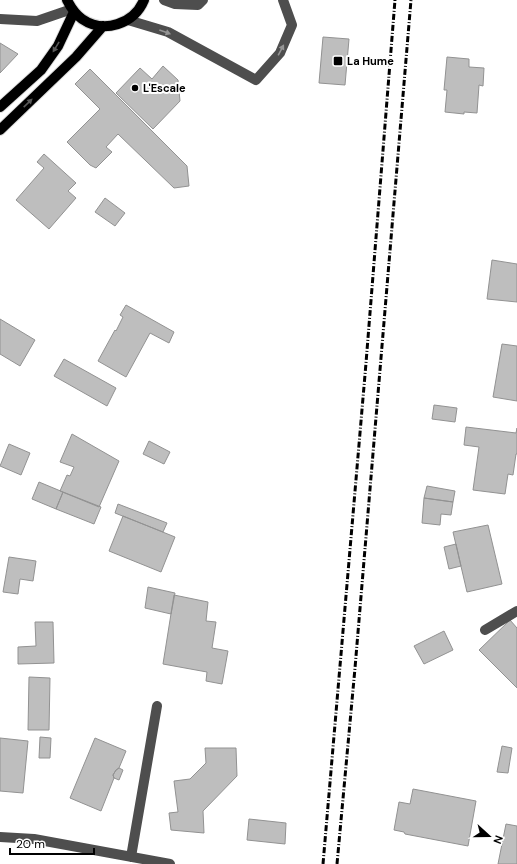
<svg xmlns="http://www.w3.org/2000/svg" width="517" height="864" font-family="'DM Sans',sans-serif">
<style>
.building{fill:#bebebe;stroke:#929292}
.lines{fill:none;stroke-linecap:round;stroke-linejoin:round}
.major-casing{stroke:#dbdbdb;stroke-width:12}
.minor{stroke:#4e4e4e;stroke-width:10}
.major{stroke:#000;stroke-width:10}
.rail{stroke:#000;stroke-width:3;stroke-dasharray:6 2 1 2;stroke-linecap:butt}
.oneway{fill:#959595}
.oneway2{fill:#595959}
.poi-dot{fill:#000;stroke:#fff;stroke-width:1.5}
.labels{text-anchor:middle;stroke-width:4;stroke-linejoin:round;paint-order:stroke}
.poi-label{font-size:11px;font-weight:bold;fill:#000;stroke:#fff;text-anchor:start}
</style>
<rect width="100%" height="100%" fill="#fff"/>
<path class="building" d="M 323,37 L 349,39 L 345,85 L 319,83 Z
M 0,43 L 18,54 L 0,73 Z
M 447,57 L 469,59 L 469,67 L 484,68 L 483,86 L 479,85 L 477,113 L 464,112 L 464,114 L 445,112 L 447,90 L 444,90 Z
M 163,66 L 178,80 L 180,101 L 153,129 L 116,93 L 140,68 L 152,79 Z
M 90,69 L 187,166 L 189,186 L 174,188 L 118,134 L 106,147 L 112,152 L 96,168 L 90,165 L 67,142 L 100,109 L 75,84 Z
M 44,154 L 76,183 L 68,191 L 76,198 L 49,229 L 16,200 L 44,168 L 37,162 Z
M 105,198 L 125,213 L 115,226 L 95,212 Z
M 492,260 L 517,264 L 517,302 L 487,299 Z
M 126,305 L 174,332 L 169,343 L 150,333 L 126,377 L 98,361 L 115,330 L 116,331 L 123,317 L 120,315 Z
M 0,319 L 35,340 L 20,366 L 0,354 Z
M 502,344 L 517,346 L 517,401 L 493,397 Z
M 64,359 L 116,388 L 107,406 L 54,376 Z
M 434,405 L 457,408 L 455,422 L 432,419 Z
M 466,427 L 516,433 L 517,428 L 517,454 L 516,454 L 513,475 L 508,474 L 505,494 L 473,490 L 479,447 L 464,445 Z
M 72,434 L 119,461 L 99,507 L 60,491 L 67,475 L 70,476 L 74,467 L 60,462 Z
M 149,441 L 170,452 L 164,464 L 143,454 Z
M 9,444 L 30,453 L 21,475 L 0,466 Z
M 39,482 L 63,492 L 56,509 L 32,499 Z
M 427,486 L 455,491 L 453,502 L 424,498 Z
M 63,492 L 101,507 L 94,524 L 56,509 Z
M 424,498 L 453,502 L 451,515 L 441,514 L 440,525 L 422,523 Z
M 118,504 L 167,523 L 163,532 L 115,513 Z
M 123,516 L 175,537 L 161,572 L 109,551 Z
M 488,525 L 502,584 L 467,592 L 453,532 Z
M 456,544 L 461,566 L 449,569 L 444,547 Z
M 9,557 L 36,561 L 33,581 L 20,579 L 18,594 L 3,592 Z
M 148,587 L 175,593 L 171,614 L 145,608 Z
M 174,595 L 208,602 L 206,621 L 216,622 L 212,648 L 228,651 L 222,684 L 206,681 L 207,672 L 163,664 Z
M 510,620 L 517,628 L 517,688 L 479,650 Z
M 35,622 L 53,622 L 54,663 L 18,664 L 18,647 L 36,646 Z
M 444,631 L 453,650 L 424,664 L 414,646 Z
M 29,677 L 50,678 L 49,730 L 28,730 Z
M 40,737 L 51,738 L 50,758 L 39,758 Z
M 0,738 L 28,741 L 23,793 L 0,791 Z
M 95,738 L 126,751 L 119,768 L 116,770 L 113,775 L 114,778 L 101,811 L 70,798 Z
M 502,746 L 512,748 L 508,773 L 497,772 Z
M 205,748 L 236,748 L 237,776 L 203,811 L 204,833 L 171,830 L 169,813 L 178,812 L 174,781 L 190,779 L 206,763 Z
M 119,768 L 123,770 L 119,780 L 114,778 L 113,775 L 116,770 Z
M 413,789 L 476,801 L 468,846 L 405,834 L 404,832 L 394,830 L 399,802 L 410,804 Z
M 249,819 L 286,823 L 285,844 L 247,840 Z
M 506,824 L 517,826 L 517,864 L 498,864 Z"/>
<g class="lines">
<g class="major-casing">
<path id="major" d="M 67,0 C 71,8 75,14 82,19 C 104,34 134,24 144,0
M 0,107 L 41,70 L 58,46 L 74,12
M 0,130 L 76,57 L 103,26"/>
</g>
<path class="minor" d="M 164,0 L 175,4 L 198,5 L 203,0
M 0,19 L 37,21 L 72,9
M 128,20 L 168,32 L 256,80 L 280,53 L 292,25 L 283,0
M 485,630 L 517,611
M 0,837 L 34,839 L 170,864
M 131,857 L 157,706"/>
<use href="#major" class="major"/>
<path class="rail" d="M 323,864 L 366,363 L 395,0
M 337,864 L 355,668 L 411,0"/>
</g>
<defs><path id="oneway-solid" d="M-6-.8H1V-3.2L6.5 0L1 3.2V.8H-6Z"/></defs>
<g class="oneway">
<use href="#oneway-solid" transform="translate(165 32) rotate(20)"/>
<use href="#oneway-solid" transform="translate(281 50) rotate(-62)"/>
</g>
<g class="oneway2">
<use href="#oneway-solid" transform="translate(56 47) rotate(121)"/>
<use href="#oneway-solid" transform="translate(28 103) rotate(-44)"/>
</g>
<g class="poi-dot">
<rect x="333" y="56" width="10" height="10" rx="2"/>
<circle cx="135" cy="88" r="4"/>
</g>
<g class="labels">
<g class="poi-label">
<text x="347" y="65">La Hume</text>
<text x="143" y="92">L'Escale</text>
</g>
</g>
<g transform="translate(489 836) rotate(111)" stroke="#ffffff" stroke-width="3" paint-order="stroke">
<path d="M0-3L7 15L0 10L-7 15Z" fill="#000000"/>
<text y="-6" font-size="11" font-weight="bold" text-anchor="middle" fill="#000000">N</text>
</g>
<path d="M10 848v6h84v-6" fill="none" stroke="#000000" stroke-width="2"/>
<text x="16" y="848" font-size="12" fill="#000000" stroke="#ffffff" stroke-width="3" paint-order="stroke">20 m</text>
</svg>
